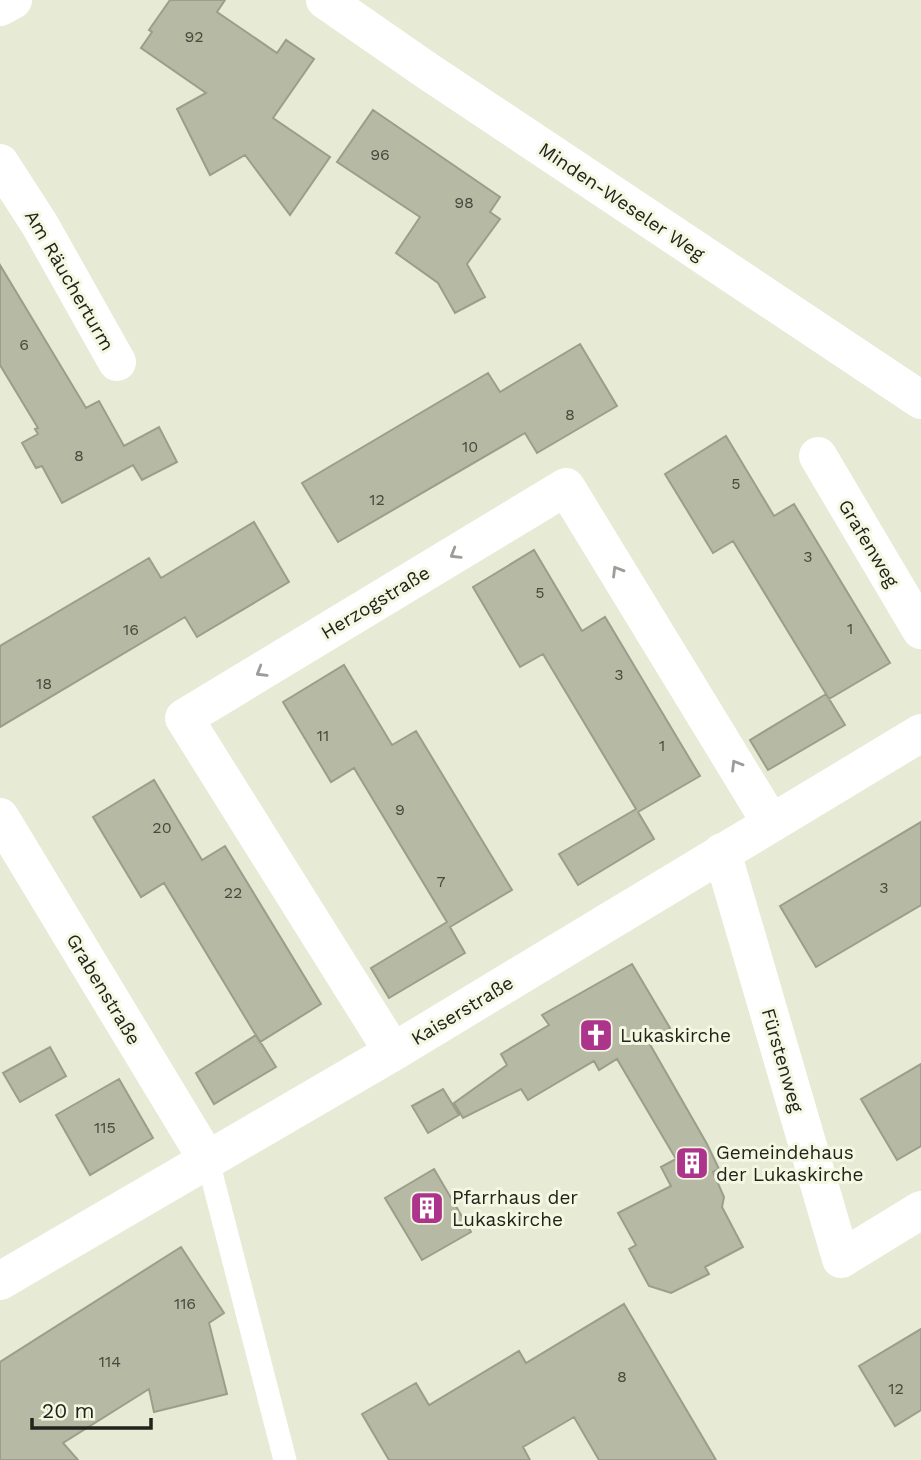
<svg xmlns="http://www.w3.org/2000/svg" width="921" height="1460" font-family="'Work Sans',sans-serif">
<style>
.building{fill:#b6baa4;stroke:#9b9e8a;stroke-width:2}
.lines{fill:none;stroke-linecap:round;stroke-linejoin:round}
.lane{stroke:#fff;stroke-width:23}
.street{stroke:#fff;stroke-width:38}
.secondary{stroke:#fff;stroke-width:38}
.oneway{stroke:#9c9c98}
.labels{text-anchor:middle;stroke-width:6;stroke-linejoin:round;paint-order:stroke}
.number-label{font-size:16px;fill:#47493d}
.street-label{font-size:19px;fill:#22231b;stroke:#f4f7e1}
.poi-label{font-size:19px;fill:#22231b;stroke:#f4f7e1;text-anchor:start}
</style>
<rect width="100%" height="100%" fill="#e7ead4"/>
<path class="building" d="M 170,0 L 225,0 L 217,12 L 277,53 L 286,40 L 314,59 L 273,118 L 330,157 L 290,215 L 245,155 L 210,175 L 177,109 L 206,93 L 141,48 L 152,32 L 149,30 Z
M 373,110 L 500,197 L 490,212 L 500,219 L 467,264 L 485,297 L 455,313 L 438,283 L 396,253 L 420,217 L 337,162 Z
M 0,265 L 86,408 L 99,401 L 124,446 L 159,427 L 177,462 L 142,480 L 133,465 L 62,503 L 42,466 L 36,468 L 22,443 L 38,434 L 35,429 L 38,428 L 0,365 Z
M 580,344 L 617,406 L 537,453 L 525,433 L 338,542 L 302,483 L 488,373 L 500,392 Z
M 726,436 L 774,516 L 794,504 L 890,663 L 829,699 L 733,541 L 713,553 L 665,474 Z
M 254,522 L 289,582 L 197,637 L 185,617 L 0,727 L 0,646 L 149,558 L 161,578 Z
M 534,550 L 582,631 L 605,617 L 700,776 L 638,812 L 654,839 L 578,885 L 559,854 L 636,809 L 543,654 L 520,667 L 473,587 Z
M 344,665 L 392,745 L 416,731 L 512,890 L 450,927 L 465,953 L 389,998 L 371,968 L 447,922 L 354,768 L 331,782 L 283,702 Z
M 826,694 L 845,725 L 768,770 L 750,740 Z
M 154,780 L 202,860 L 225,846 L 321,1004 L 260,1042 L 164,883 L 141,897 L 93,817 Z
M 921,822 L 921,905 L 816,967 L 780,906 Z
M 632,964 L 670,1028 L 648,1041 L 707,1144 L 719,1169 L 713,1172 L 724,1197 L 722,1207 L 743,1247 L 705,1267 L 709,1274 L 671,1293 L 649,1286 L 629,1249 L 636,1245 L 618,1213 L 671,1186 L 661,1167 L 676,1159 L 617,1059 L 599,1070 L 594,1061 L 528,1100 L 521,1089 L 463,1118 L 454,1103 L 507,1065 L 501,1054 L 549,1025 L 542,1015 Z
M 256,1035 L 276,1067 L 214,1104 L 196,1073 Z
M 50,1047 L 66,1076 L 20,1102 L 3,1073 Z
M 921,1064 L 921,1146 L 897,1160 L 861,1099 Z
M 119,1079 L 153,1138 L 90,1175 L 56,1115 Z
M 443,1089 L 459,1115 L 428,1133 L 412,1106 Z
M 434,1169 L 471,1232 L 422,1260 L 385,1198 Z
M 181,1247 L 224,1313 L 209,1323 L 227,1394 L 154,1412 L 149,1389 L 63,1443 L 78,1460 L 0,1460 L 0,1362 Z
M 624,1304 L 716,1460 L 599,1460 L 574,1417 L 523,1447 L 530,1460 L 389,1460 L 362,1414 L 416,1383 L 429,1405 L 519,1351 L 526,1363 Z
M 921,1329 L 921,1410 L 895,1426 L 859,1366 Z"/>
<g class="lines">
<path class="lane" d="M 208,1161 L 285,1460"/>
<path class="street" d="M 0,7 L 13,0
M 0,163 L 40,225 L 117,362
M 818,456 L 921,630
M 0,817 L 208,1161
M 722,852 L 841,1259 L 921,1210
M 393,1052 L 184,718 L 566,487 L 771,823
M 0,1281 L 393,1052 L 921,733"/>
<path class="secondary" d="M 325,0 L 426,70 L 921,400"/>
</g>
<defs><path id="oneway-chevron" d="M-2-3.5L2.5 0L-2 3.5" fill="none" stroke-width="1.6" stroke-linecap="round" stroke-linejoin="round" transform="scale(1.75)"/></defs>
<g class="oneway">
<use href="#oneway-chevron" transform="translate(455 554) rotate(149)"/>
<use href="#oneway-chevron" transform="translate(617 571) rotate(-121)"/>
<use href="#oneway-chevron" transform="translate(261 672) rotate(149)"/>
<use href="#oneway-chevron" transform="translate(736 765) rotate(-121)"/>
</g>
<defs>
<g id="church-square" transform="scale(1.75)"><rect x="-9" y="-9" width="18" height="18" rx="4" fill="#ac358b" stroke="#f4f7e1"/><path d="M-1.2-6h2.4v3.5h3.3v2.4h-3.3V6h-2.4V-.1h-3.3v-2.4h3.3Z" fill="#fff"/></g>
<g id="building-square" transform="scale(1.75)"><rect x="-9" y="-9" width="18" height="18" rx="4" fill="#ac358b" stroke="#f4f7e1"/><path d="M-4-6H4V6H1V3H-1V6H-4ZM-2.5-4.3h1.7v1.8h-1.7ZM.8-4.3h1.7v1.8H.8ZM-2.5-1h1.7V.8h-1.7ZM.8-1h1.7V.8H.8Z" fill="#fff"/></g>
</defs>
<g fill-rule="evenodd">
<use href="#church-square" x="596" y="1035"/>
<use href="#building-square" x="692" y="1163"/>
<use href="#building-square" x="427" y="1208"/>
</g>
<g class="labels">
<g class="number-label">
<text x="194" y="42">92</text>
<text x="380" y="160">96</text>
<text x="464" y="208">98</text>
<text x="24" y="350">6</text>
<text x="570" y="420">8</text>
<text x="470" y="452">10</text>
<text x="79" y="461">8</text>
<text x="736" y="489">5</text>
<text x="377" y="505">12</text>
<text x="808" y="562">3</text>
<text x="540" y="598">5</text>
<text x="850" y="634">1</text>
<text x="131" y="635">16</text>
<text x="619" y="680">3</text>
<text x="44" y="689">18</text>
<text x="323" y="741">11</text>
<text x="662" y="751">1</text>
<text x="400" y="815">9</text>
<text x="162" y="833">20</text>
<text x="441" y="887">7</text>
<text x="884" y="893">3</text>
<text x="233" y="898">22</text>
<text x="105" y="1133">115</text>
<text x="185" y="1309">116</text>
<text x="110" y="1367">114</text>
<text x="622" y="1382">8</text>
<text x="896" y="1394">12</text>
</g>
<g class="street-label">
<text transform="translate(622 201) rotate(34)" y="7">Minden-Weseler Weg</text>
<text transform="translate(70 280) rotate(60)" y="7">Am Räucherturm</text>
<text transform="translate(869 543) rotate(59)" y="7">Grafenweg</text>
<text transform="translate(375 602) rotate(-31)" y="7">Herzogstraße</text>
<text transform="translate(104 989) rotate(59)" y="7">Grabenstraße</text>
<text transform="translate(462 1010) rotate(-31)" y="7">Kaiserstraße</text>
<text transform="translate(783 1060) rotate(74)" y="7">Fürstenweg</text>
</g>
<g class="poi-label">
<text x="620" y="1042">Lukaskirche</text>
<text x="716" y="1159">Gemeindehaus<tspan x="716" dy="22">der Lukaskirche</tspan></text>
<text x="452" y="1204">Pfarrhaus der<tspan x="452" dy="22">Lukaskirche</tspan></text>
</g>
</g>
<path d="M32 1418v10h119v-10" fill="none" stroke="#22231b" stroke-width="3.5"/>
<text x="42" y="1418" font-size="21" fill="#22231b" stroke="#f4f7e1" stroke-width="5" paint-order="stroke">20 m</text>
</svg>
